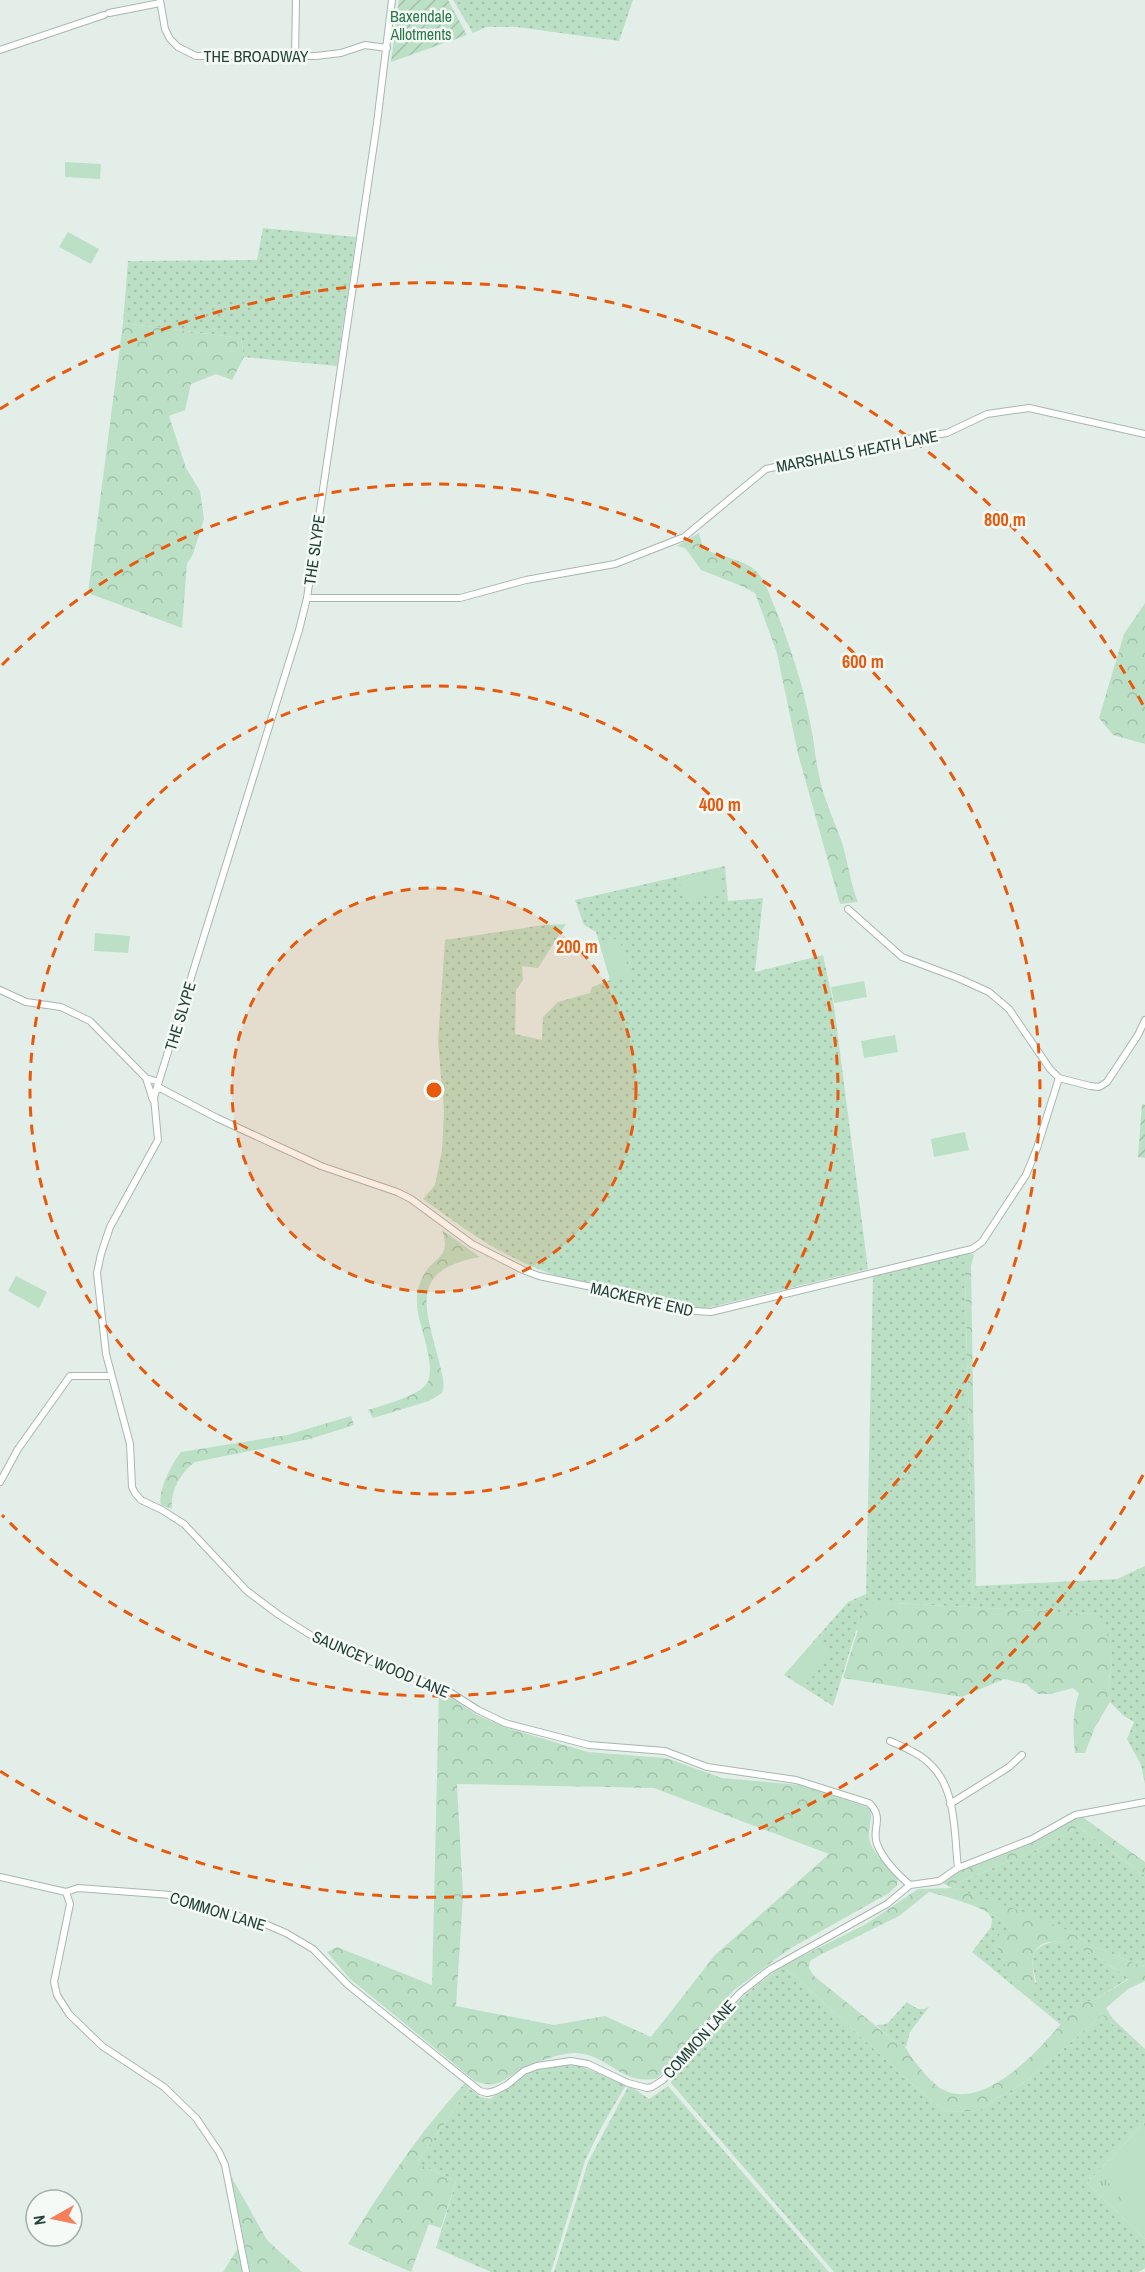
<svg xmlns="http://www.w3.org/2000/svg" width="1145" height="2272" font-family="'Archivo Narrow',sans-serif">
<style>
.grass{fill:url(#grass-dots)}
.forest{fill:url(#forest-crowns);fill-rule:evenodd}
.park{fill:url(#park-tufts)}
.garden{fill:url(#garden-furrows)}
.pitch{fill:#bce0c5}
.lines{fill:none;stroke-linecap:round;stroke-linejoin:round}
.minor-casing{stroke:#a6b7b0;stroke-width:8}
.minor{stroke:#fff;stroke-width:6}
.ring{fill:none;stroke:#e8590c;stroke-width:3;stroke-dasharray:10 8}
.labels{text-anchor:middle;stroke-width:5;stroke-linejoin:round;paint-order:stroke}
.park-label{font-size:16px;fill:#2b7948;stroke:#f5faf7}
.street-label{font-size:16px;fill:#224138;stroke:#f5faf7}
.centre{fill:#e8590c;stroke:#f5faf7;stroke-width:3}
.ring-label{font-size:18px;text-anchor:middle;font-weight:bold;fill:#e8590c;stroke:#f5faf7;stroke-width:5;stroke-linejoin:round;paint-order:stroke}
</style>
<defs>
<pattern id="grass-dots" width="8" height="8" patternUnits="userSpaceOnUse" patternTransform="scale(1.5)"><rect width="8" height="8" fill="#bce0c5"/><path d="M2 2h.1M6 6h.1" fill="none" stroke="#a1c1aa" stroke-width="1.8" stroke-linecap="round"/></pattern>
<pattern id="forest-crowns" width="20" height="18" patternUnits="userSpaceOnUse" patternTransform="scale(1.5)"><rect width="20" height="18" fill="#bce0c5"/><path d="M2 6a3 3 0 1 1 6 0M12 15a3 3 0 1 1 6 0" fill="none" stroke="#a1c1aa"/></pattern>
<pattern id="park-tufts" width="24" height="20" patternUnits="userSpaceOnUse" patternTransform="scale(1.5)"><rect width="24" height="20" fill="#bce0c5"/><path d="M3 7l-1-3M5 7V3M7 7l1-3M15 17l-1-3M17 17v-4M19 17l1-3" fill="none" stroke="#a1c1aa"/></pattern>
<pattern id="garden-furrows" width="10" height="10" patternUnits="userSpaceOnUse" patternTransform="scale(1.5)"><rect width="10" height="10" fill="#bce0c5"/><path d="M-1 1l2-2M0 10L10 0M9 11l2-2" fill="none" stroke="#a1c1aa"/></pattern>
</defs>
<rect width="100%" height="100%" fill="#e4eee9"/>
<path class="grass" d="M 453,0 L 633,0 L 619,41 L 517,27 L 486,27 L 473,33 Z
M 263,228 L 356,237 L 337,366 L 244,357 L 241,338 L 123,323 L 128,261 L 257,260 Z
M 725,866 L 728,901 L 763,898 L 755,972 L 823,955 L 834,1006 L 868,1269 L 707,1308 C 680,1309 653,1295 627,1288 C 605,1282 581,1283 559,1276 C 509,1262 464,1229 423,1199 L 435,1185 L 442,1151 L 444,1111 L 438,1041 L 445,940 L 544,925 L 566,924 L 538,968 L 522,966 L 523,980 L 516,990 L 515,1034 L 542,1040 L 543,1017 L 558,1002 L 590,993 L 592,987 L 610,980 L 596,932 L 584,925 L 575,900 Z
M 969,1253 L 965,1265 L 965,1277 L 973,1596 L 975,1597 L 975,1586 L 1117,1579 L 1145,1566 L 1145,1784 L 1141,1765 L 1127,1739 L 1134,1722 L 1124,1716 L 1110,1702 L 1108,1685 L 1112,1663 L 1096,1614 L 893,1603 L 856,1631 L 833,1706 L 784,1675 L 848,1602 L 866,1594 L 873,1275 Z
M 1079,1827 L 1145,1876 L 1145,1965 L 1140,1966 L 1090,1944 L 1066,1930 L 954,1888 L 955,1884 L 1036,1850 Z
M 987,1912 L 1004,1922 L 1013,1930 L 1004,1961 L 1010,1975 L 1036,1983 C 1035,1975 1032,1967 1033,1959 C 1034,1953 1035,1951 1040,1947 C 1064,1929 1108,1965 1129,1978 L 1093,2001 L 1077,2003 L 1061,2025 L 972,1952 L 991,1927 L 992,1919 Z
M 781,1967 L 796,1977 L 913,2085 L 947,2112 L 978,2111 L 1029,2079 L 1102,2015 L 1145,2052 L 1145,2122 L 1087,2183 L 1145,2239 L 1145,2268 L 1139,2272 L 834,2272 L 671,2083 L 673,2076 C 708,2031 733,2001 781,1967 Z
M 907,2002 C 914,2007 920,2012 929,2007 L 910,2032 L 906,2047 L 890,2038 L 876,2025 L 887,2024 Z
M 578,2065 L 626,2085 L 601,2128 L 585,2161 L 551,2272 L 491,2272 L 436,2248 L 456,2181 L 417,2163 L 469,2088 L 480,2097 L 490,2099 L 529,2072 L 539,2067 Z
M 629,2085 L 649,2099 L 668,2086 L 829,2272 L 554,2272 L 588,2162 Z"/>
<path class="forest" d="M 123,323 L 241,338 L 244,357 L 232,380 L 216,374 L 191,384 L 185,410 L 169,416 L 186,468 L 200,491 L 204,519 L 193,554 L 187,564 L 182,628 L 88,593 Z
M 699,533 L 703,548 C 718,557 745,559 757,572 C 766,582 770,596 775,608 C 789,643 802,681 809,717 C 814,738 815,759 820,780 C 825,801 834,820 841,840 C 848,861 850,882 858,902 L 840,904 L 798,754 L 777,653 L 755,593 L 744,587 L 701,570 L 685,548 L 677,546 Z
M 1145,603 L 1145,744 L 1113,735 L 1099,718 L 1124,634 Z
M 442,1230 L 480,1257 C 408,1270 425,1307 439,1361 C 441,1371 446,1383 442,1393 L 429,1401 L 373,1418 L 368,1410 C 383,1405 419,1396 427,1383 C 437,1366 418,1324 417,1305 C 416,1291 421,1276 430,1266 C 434,1262 441,1257 443,1252 C 447,1246 444,1236 442,1230 Z
M 969,1253 L 974,1255 L 971,1266 L 976,1577 L 975,1598 L 973,1596 L 965,1277 L 965,1265 Z
M 351,1416 L 354,1425 L 310,1439 L 195,1462 C 181,1472 170,1491 172,1509 L 161,1505 C 157,1492 172,1463 181,1452 L 287,1435 Z
M 893,1603 L 1096,1614 L 1105,1621 L 1112,1663 L 1108,1685 L 1110,1702 L 1095,1727 L 1085,1753 L 1075,1753 C 1073,1732 1072,1714 1079,1693 L 1073,1688 L 1051,1694 L 1038,1694 L 1026,1684 L 1004,1679 L 962,1697 L 843,1678 L 866,1604 Z
M 439,1690 L 475,1714 L 507,1728 L 588,1752 L 666,1758 L 722,1778 L 800,1785 L 867,1807 L 871,1810 C 872,1818 869,1826 869,1834 C 868,1851 888,1865 898,1877 L 897,1885 L 889,1893 L 791,1948 L 734,1990 L 658,2078 C 622,2087 608,2054 576,2053 C 561,2053 539,2061 526,2067 C 506,2076 500,2091 475,2081 L 349,1978 L 327,1952 L 337,1947 L 432,1985 ZM 457,1784 L 654,1788 L 829,1854 L 715,1955 L 651,2037 L 605,2016 L 554,2025 L 456,2006 L 463,1896 Z
M 1080,1815 L 1145,1862 L 1145,1876 L 1079,1827 L 1036,1850 L 955,1884 L 954,1888 L 1027,1913 L 1066,1930 L 1090,1944 L 1140,1966 L 1145,1965 L 1145,1981 L 1128,1989 L 1106,2008 L 1113,2019 L 1145,2049 L 1145,2052 L 1102,2015 L 1029,2079 L 978,2111 L 947,2112 L 913,2085 L 796,1977 L 781,1967 L 866,1924 L 918,1889 L 952,1888 L 939,1881 L 958,1868 ZM 929,1892 C 958,1900 991,1908 1012,1930 L 1000,1932 L 997,1947 L 1016,1989 L 1025,1993 L 1035,1990 C 1036,1978 1029,1963 1035,1952 C 1050,1922 1113,1966 1129,1979 L 1093,2001 L 1077,2003 C 1053,2036 986,2117 940,2088 C 929,2080 920,2068 912,2058 C 909,2054 907,2049 904,2046 C 900,2042 893,2041 889,2037 C 864,2016 839,1996 814,1976 L 809,1968 L 810,1961 L 820,1955 L 899,1916 Z
M 465,2083 L 469,2088 L 417,2163 L 456,2181 L 441,2228 L 429,2224 L 411,2272 L 348,2244 C 383,2188 419,2132 465,2083 Z
M 231,2176 L 267,2240 L 302,2272 L 250,2272 Z
M 238,2248 L 243,2272 L 223,2272 Z"/>
<path class="park" d="M 1145,2122 L 1145,2239 L 1087,2183 Z"/>
<path class="garden" d="M 399,0 L 448,0 L 467,35 L 391,62 Z
M 1142,1104 L 1145,1105 L 1145,1158 L 1138,1157 Z"/>
<path class="pitch" d="M 65,162 L 101,164 L 100,179 L 65,177 Z
M 68,232 L 99,249 L 91,264 L 59,247 Z
M 718,871 L 723,892 L 684,901 L 679,880 Z
M 95,933 L 130,936 L 128,953 L 94,951 Z
M 619,938 L 631,976 L 611,981 L 600,944 Z
M 864,981 L 867,997 L 834,1003 L 831,987 Z
M 895,1035 L 898,1052 L 864,1058 L 861,1041 Z
M 965,1132 L 969,1150 L 934,1157 L 931,1139 Z
M 16,1276 L 47,1292 L 39,1308 L 8,1291 Z
M 817,1641 L 832,1654 L 806,1684 L 791,1671 Z
M 1145,2140 L 1145,2230 L 1102,2174 Z"/>
<g class="lines">
<g class="minor-casing">
<path id="minor" d="M 160,0 L 165,29 L 170,39 L 178,47 L 196,56 L 316,56 L 341,53 L 365,45 L 387,48
M 392,0 L 377,123 L 307,598 L 299,630 L 154,1097 L 158,1140 L 110,1227 L 101,1254 L 97,1273 L 106,1354 L 130,1444 L 132,1487 L 135,1493 L 141,1500 L 162,1510 L 184,1524 L 247,1591 L 279,1615 L 323,1643 L 448,1691 L 478,1710 L 505,1723 L 589,1745 L 665,1751 L 707,1767 L 796,1780 L 869,1803 C 885,1818 871,1829 877,1844 C 883,1859 897,1874 910,1885
M 109,13 L 160,3
M 0,50 L 104,15
M 295,57 L 296,0
M 307,598 L 460,598 L 526,580 L 615,564 L 684,537 L 766,469 L 894,441 L 947,433 L 987,414 L 1029,408 L 1145,434
M 848,909 L 902,957 L 958,978 L 989,992 L 1009,1009 L 1050,1069 L 1059,1078 L 1090,1086 L 1099,1087 L 1107,1082 L 1138,1035 L 1145,1020
M 0,990 L 26,1002 L 61,1007 L 90,1021 L 146,1078 L 159,1082
M 146,1078 L 153,1100
M 158,1087 L 217,1118 L 321,1166 L 397,1192 L 411,1199 L 472,1244 L 523,1270 L 539,1276 L 606,1290 L 679,1310 L 711,1312 L 959,1252 L 972,1249 L 982,1242 L 1026,1175 L 1037,1148 L 1059,1078
M 0,1482 L 18,1449 L 70,1376 L 110,1376
M 890,1741 C 903,1747 919,1753 930,1764 C 957,1789 954,1834 958,1868
M 950,1804 L 1009,1767 L 1022,1755
M 0,1877 L 66,1892 L 70,1904 L 54,1982 L 57,1995 L 69,2014 L 102,2046 L 164,2087 L 196,2118 L 219,2152 L 225,2165 L 246,2272
M 66,1892 L 78,1888 L 171,1895 L 265,1924 L 286,1933 L 313,1949 L 348,1985 L 480,2091 L 487,2093 L 495,2091 L 507,2085 L 524,2071 L 537,2066 L 571,2061 L 588,2064 L 628,2083 L 647,2088 L 652,2087 L 663,2080 L 709,2025 L 741,1992 L 769,1970 L 887,1904 L 910,1885 L 939,1881 L 958,1868 L 1032,1839 L 1075,1815 L 1145,1802"/>
</g>
<use href="#minor" class="minor"/>
</g>
<circle cx="434" cy="1090" r="202" fill="#e8590c" fill-opacity=".12"/>
<g class="ring">
<circle cx="434" cy="1090" r="202"/>
<circle cx="434" cy="1090" r="404"/>
<path d="M2 665A606 606 0 1 1 2 1515"/>
<path d="M1143 1475A807 807 0 0 1 0 1771M0 409A807 807 0 0 1 1143 705"/>
</g>
<g class="labels">
<g class="park-label">
<text x="421" y="22">Baxendale<tspan x="421" dy="18">Allotments</tspan></text>
</g>
<g class="street-label">
<text x="256" y="62">THE BROADWAY</text>
<text transform="translate(857 451) rotate(-11)" y="6">MARSHALLS HEATH LANE</text>
<text transform="translate(314 550) rotate(-82)" y="6">THE SLYPE</text>
<text transform="translate(180 1016) rotate(-73)" y="6">THE SLYPE</text>
<text transform="translate(642 1299) rotate(13)" y="6">MACKERYE END</text>
<text transform="translate(381 1664) rotate(23)" y="6">SAUNCEY WOOD LANE</text>
<text transform="translate(218 1911) rotate(17)" y="6">COMMON LANE</text>
<text transform="translate(699 2039) rotate(-48)" y="6">COMMON LANE</text>
</g>
</g>
<circle cx="434" cy="1090" r="9" class="centre"/>
<g class="ring-label">
<text x="1005" y="526">800 m</text>
<text x="863" y="668">600 m</text>
<text x="720" y="811">400 m</text>
<text x="577" y="953">200 m</text>
</g>
<g transform="translate(54 2218) rotate(261)"><circle r="28" fill="#f5faf7" stroke="#a1b0ab" stroke-width="1.5"/>
<path d="M0-4.5L10 22L0 15L-10 22Z" fill="#f77e59"/>
<text y="-9" font-size="16" font-weight="bold" text-anchor="middle" fill="#224138">N</text>
</g>
</svg>
